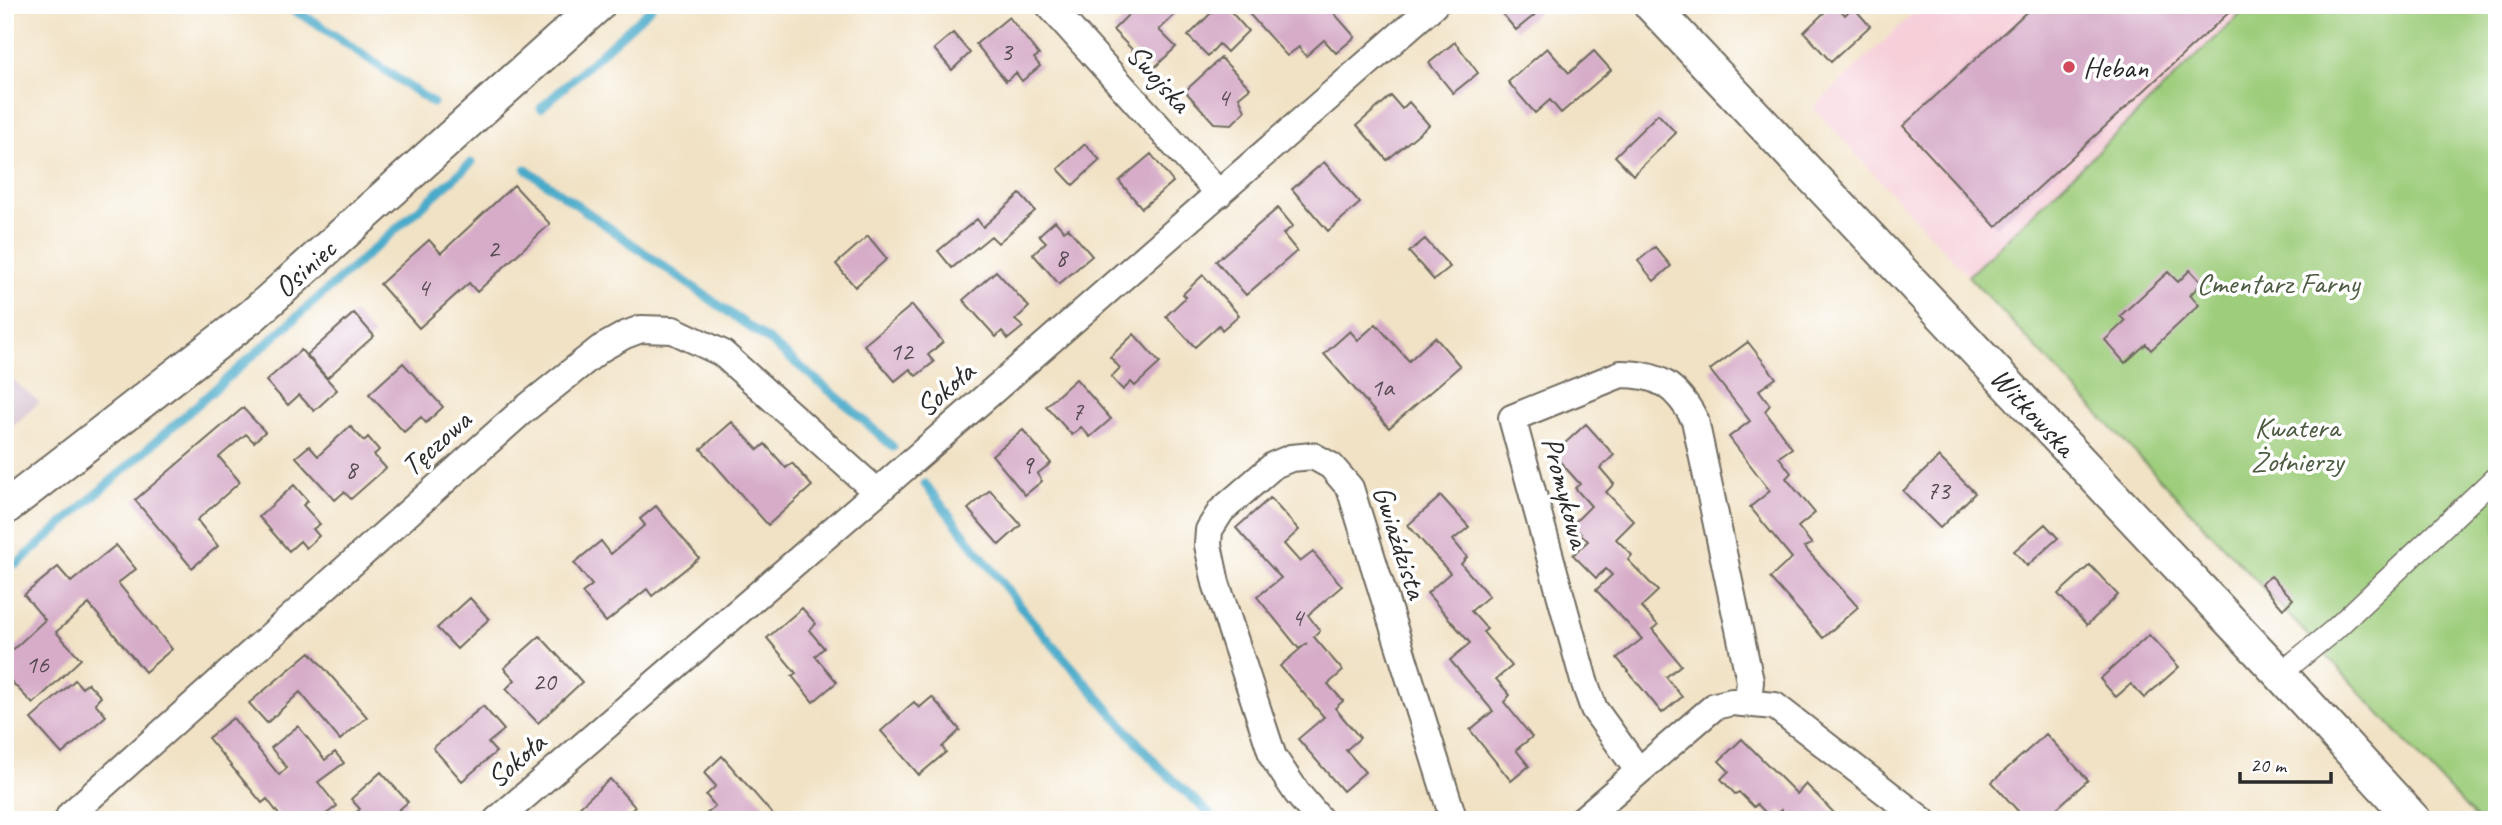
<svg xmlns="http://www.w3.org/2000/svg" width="2502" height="825" font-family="Caveat,sans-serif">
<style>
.built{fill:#f6cfd9}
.industrial{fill:#d1bdcb}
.green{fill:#9ecd7c;stroke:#647c54;stroke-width:2}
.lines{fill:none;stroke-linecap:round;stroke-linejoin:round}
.stream{stroke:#4aaac9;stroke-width:9}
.building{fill:#d6acc8}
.pedestrian-casing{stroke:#706b61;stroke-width:24}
.minor-casing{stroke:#706b61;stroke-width:30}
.tertiary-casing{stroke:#706b61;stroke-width:37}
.pedestrian{stroke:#fff;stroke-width:21}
.minor{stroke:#fff;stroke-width:26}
.tertiary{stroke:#fff;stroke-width:33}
.poi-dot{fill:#d1495b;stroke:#fff;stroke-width:2.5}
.labels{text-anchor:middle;stroke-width:7;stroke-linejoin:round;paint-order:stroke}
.number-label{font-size:26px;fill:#564b52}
.poi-label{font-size:30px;fill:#2b2b2b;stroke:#fff;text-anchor:start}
.street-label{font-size:30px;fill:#2b2b2b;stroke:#fff}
.park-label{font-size:30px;fill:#4e5c43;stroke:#fff}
</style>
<rect width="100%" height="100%" fill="#fff"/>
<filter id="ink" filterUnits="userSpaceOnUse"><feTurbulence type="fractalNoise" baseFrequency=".0143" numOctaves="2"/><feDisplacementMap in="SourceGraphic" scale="14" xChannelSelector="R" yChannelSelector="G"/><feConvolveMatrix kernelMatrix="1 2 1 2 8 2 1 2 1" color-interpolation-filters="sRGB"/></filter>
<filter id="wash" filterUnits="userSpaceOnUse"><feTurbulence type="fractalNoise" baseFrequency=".00686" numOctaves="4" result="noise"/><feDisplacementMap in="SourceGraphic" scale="28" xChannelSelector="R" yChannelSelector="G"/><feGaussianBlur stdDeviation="1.57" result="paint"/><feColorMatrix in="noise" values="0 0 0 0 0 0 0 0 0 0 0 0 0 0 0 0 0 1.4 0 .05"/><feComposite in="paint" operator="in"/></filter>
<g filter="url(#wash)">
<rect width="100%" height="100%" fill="#f1e2c5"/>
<path class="built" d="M 1922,5 L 2250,5 L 1968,276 L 1813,108 Z"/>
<path class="industrial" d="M 5,373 L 39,402 L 5,434 Z"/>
<path class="green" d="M 2250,5 L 2497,5 L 2497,820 L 2477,820 L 2316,644 L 1968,276 Z"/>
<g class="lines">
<path class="stream" d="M 283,5 L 315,22 L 433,103
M 541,108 L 651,8
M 526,169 L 768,340 L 849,407 L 893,447
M 925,484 L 1032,621 L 1159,767 L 1216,820
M 17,564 L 471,163"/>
</g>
<g id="blocks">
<path class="building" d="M 1138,5 L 1185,5 L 1159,30 L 1176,47 L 1152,70 L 1113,30 Z
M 1219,5 L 1225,5 L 1248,31 L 1227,52 L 1219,44 L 1208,56 L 1188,36 Z
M 1244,5 L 1327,5 L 1355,37 L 1336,53 L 1324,40 L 1306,56 L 1299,47 L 1287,56 L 1243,7 Z
M 1495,5 L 1547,5 L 1516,30 Z
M 1832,5 L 1836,5 L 1845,15 L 1853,7 L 1870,26 L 1831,62 L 1804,32 Z
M 2034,5 L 2233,5 L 2235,7 L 1996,227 L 1903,126 Z
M 1009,17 L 1039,55 L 1034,58 L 1040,66 L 1022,81 L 1016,73 L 1006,81 L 976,44 Z
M 953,33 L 970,53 L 952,70 L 934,49 Z
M 1455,42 L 1478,73 L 1453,93 L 1429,63 Z
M 1547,48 L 1569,73 L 1594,51 L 1611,70 L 1561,113 L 1550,100 L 1535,113 L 1508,82 Z
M 1221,58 L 1250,88 L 1239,97 L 1245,111 L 1232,124 L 1214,123 L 1185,91 Z
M 1391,96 L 1402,109 L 1409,102 L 1429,125 L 1387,160 L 1357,125 Z
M 1658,114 L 1676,133 L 1633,175 L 1615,156 Z
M 1085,144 L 1100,160 L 1073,185 L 1058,169 Z
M 1151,154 L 1173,182 L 1142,208 L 1119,181 Z
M 1324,162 L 1360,203 L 1328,231 L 1292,189 Z
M 514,185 L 550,224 L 477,292 L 469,283 L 419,328 L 380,284 L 429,240 L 441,253 Z
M 1020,194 L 1035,211 L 998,243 L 991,236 L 952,268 L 938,251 L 977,219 L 983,227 Z
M 1278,208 L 1293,226 L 1283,234 L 1297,251 L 1246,295 L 1216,261 Z
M 1055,221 L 1064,231 L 1068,228 L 1092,256 L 1059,284 L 1033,254 L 1046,242 L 1039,235 Z
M 868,236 L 887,259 L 855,287 L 836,264 Z
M 1425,239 L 1450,267 L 1434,280 L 1409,252 Z
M 1655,247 L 1671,266 L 1654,281 L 1638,261 Z
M 2190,270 L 2202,283 L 2190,295 L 2199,305 L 2151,350 L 2146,344 L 2125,363 L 2105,340 L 2125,321 L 2120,316 L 2168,272 L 2178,282 Z
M 996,271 L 1029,307 L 1015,320 L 1023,327 L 1008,339 L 1002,331 L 996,337 L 963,300 Z
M 1203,275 L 1239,315 L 1222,330 L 1219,325 L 1195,347 L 1166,316 L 1186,297 L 1183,294 Z
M 912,305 L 943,342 L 928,355 L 934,362 L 916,376 L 910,369 L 895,381 L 864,345 Z
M 354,313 L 374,336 L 327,378 L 307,355 Z
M 1376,324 L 1409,361 L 1435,337 L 1460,366 L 1389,428 L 1324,354 L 1350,331 L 1358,340 Z
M 1134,334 L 1160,363 L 1135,386 L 1131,382 L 1123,390 L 1111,377 L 1120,368 L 1110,357 Z
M 1748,342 L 1776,378 L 1759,390 L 1770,405 L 1765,411 L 1792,448 L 1779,457 L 1791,473 L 1786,478 L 1815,513 L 1798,527 L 1812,544 L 1804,547 L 1858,607 L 1823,638 L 1770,578 L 1792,558 L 1750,507 L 1770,491 L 1729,437 L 1750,421 L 1710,370 Z
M 301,350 L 337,390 L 314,411 L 299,395 L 288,405 L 266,381 Z
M 403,363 L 443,407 L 426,423 L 421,417 L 404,432 L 369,394 Z
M 1076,379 L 1111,419 L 1090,437 L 1081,427 L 1072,435 L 1046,406 Z
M 243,408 L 265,432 L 254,442 L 246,434 L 219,457 L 240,482 L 197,520 L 218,546 L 192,568 L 135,500 Z
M 732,422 L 758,450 L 765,444 L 786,468 L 792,463 L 812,486 L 768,525 L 701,449 Z
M 1586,424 L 1614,455 L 1600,468 L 1614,484 L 1606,492 L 1634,521 L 1616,539 L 1632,555 L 1628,560 L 1658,591 L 1641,607 L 1658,625 L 1652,629 L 1681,665 L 1666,677 L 1682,697 L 1662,713 L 1617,658 L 1642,639 L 1596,590 L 1612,575 L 1606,569 L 1596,578 L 1573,555 L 1588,541 L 1572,525 L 1591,506 L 1575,488 L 1580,484 L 1553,454 Z
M 350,426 L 364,441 L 368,437 L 379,450 L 374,455 L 386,468 L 351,499 L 344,492 L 335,500 L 296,457 L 309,446 L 318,456 Z
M 1023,430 L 1051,463 L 1037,474 L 1042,481 L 1025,495 L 992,455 Z
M 1939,457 L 1975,493 L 1940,528 L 1903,491 Z
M 294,485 L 308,501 L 303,505 L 320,524 L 313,529 L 319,536 L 306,548 L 300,541 L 289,551 L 259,517 Z
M 990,490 L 1021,525 L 999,545 L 968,509 Z
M 1441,496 L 1469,527 L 1453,540 L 1467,557 L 1461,564 L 1489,596 L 1471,611 L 1487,629 L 1483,632 L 1512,666 L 1496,679 L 1510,695 L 1504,702 L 1532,737 L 1516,750 L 1529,766 L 1511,781 L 1470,730 L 1493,711 L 1450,660 L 1470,643 L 1427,593 L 1450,573 L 1408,525 Z
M 1270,498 L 1299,530 L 1284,544 L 1300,562 L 1313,552 L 1342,586 L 1308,615 L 1320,631 L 1314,637 L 1343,671 L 1328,684 L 1343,701 L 1335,708 L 1360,738 L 1346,750 L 1365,772 L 1343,791 L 1298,739 L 1324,717 L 1280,666 L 1307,643 L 1299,649 L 1257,597 L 1281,578 L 1236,528 Z
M 656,506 L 699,558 L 652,596 L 647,589 L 606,622 L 582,593 L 592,585 L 574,563 L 601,541 L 611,554 L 645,525 L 640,519 Z
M 2045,524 L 2058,538 L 2027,566 L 2014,551 Z
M 116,545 L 136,569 L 118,583 L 172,649 L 145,672 L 89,604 L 56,632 L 81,659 L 33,704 L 5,675 L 5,657 L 45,620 L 24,595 L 58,567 L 71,582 Z
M 2090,565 L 2118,595 L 2087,625 L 2058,594 Z
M 2271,576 L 2293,599 L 2283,609 L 2261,584 Z
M 470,598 L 489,619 L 457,649 L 437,628 Z
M 802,608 L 816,624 L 809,630 L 824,648 L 815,656 L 837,682 L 813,702 L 792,676 L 796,673 L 767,638 Z
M 2149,635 L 2179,667 L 2144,698 L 2131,684 L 2116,697 L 2100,679 Z
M 540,636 L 582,682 L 538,723 L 506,689 L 515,680 L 504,668 Z
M 310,652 L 367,717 L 340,740 L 300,692 L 267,723 L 249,703 Z
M 75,680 L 82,688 L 88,683 L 101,697 L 95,703 L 106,716 L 62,754 L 31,719 Z
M 932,697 L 960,730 L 942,747 L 946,752 L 919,775 L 881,731 L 914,702 L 919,708 Z
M 483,706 L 504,730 L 488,743 L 496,752 L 462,781 L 433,748 Z
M 233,718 L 279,775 L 287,768 L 271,748 L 298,726 L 325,760 L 335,752 L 344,763 L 318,782 L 337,806 L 318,820 L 283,820 L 267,799 L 262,803 L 208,738 Z
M 2046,734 L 2088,780 L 2044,820 L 2026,820 L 1992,782 Z
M 1742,739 L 1797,794 L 1806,784 L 1841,820 L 1791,820 L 1781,810 L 1772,819 L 1757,804 L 1754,807 L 1739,792 L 1735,794 L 1721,779 L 1729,771 L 1719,761 Z
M 722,756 L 774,816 L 769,820 L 706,820 L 703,817 L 715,806 L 706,795 L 716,786 L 704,773 Z
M 381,772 L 408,802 L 392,816 L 395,820 L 348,820 L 360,809 L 351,799 Z
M 610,779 L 635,807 L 621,820 L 588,820 L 578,808 Z"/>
</g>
</g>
<g filter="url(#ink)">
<use href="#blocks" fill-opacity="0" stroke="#706b61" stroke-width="2"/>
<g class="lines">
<g class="pedestrian-casing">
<path id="pedestrian" d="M 2280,674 L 2334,630 L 2497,476"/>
</g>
<g class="minor-casing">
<path id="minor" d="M 1049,5 L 1219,194
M 1638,770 L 1594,709 L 1584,681 L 1512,418 L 1621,374 C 1659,374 1677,386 1695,420 L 1750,681 L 1748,702
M 68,820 L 70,815 L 520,413 L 600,349 L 625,335 L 641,329 L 673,330 L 722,353 L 877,492
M 497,820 L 877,492 L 1434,5
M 1320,820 L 1297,793 L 1273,757 L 1216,583 L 1208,545 L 1209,530 L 1221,511 L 1274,465 L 1291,458 L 1313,456 L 1331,466 L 1350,488 L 1451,811
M 1582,820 L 1715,706 L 1732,702 L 1775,706 L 1922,820"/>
</g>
<g class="tertiary-casing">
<path id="tertiary" d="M 1651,5 L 2280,674 L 2414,820
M 5,508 L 253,315 L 598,5"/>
</g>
<use href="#pedestrian" class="pedestrian"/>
<use href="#minor" class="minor"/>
<use href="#tertiary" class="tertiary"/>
</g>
</g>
<circle class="poi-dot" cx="2069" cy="67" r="7"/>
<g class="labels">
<g class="number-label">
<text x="1006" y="60">3</text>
<text x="1223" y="106">4</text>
<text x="493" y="257">2</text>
<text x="1061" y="266">8</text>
<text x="423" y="296">4</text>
<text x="901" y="360">12</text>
<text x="1382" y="396">1a</text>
<text x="1077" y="420">7</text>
<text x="1027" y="473">9</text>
<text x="351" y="478">8</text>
<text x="1938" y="499">73</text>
<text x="1297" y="626">4</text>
<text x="37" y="673">16</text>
<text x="544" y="690">20</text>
</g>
<g class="poi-label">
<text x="2083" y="77">Heban</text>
</g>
<g class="street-label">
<text transform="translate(1159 78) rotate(48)" y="10">Swojska</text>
<text transform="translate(305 268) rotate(-42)" y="10">Osiniec</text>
<text transform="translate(945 389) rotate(-41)" y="10">Sokoła</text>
<text transform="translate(2033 412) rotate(47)" y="10">Witkowska</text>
<text transform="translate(436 443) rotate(-42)" y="10">Tęczowa</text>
<text transform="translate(1566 492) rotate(75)" y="10">Promykowa</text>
<text transform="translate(1400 542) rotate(72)" y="10">Gwiaździsta</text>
<text transform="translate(516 760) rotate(-41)" y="10">Sokoła</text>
</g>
<g class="park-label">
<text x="2278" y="293">Cmentarz Farny</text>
<text x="2297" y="437">Kwatera<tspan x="2297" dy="34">Żołnierzy</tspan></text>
</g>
</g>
<rect width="2502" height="825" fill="none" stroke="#fff" stroke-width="28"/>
<path d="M2240 772v10h91v-10" fill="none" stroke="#2b2b2b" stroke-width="3.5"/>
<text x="2250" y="772" font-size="21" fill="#2b2b2b" stroke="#ffffff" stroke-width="5" paint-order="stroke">20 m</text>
</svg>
